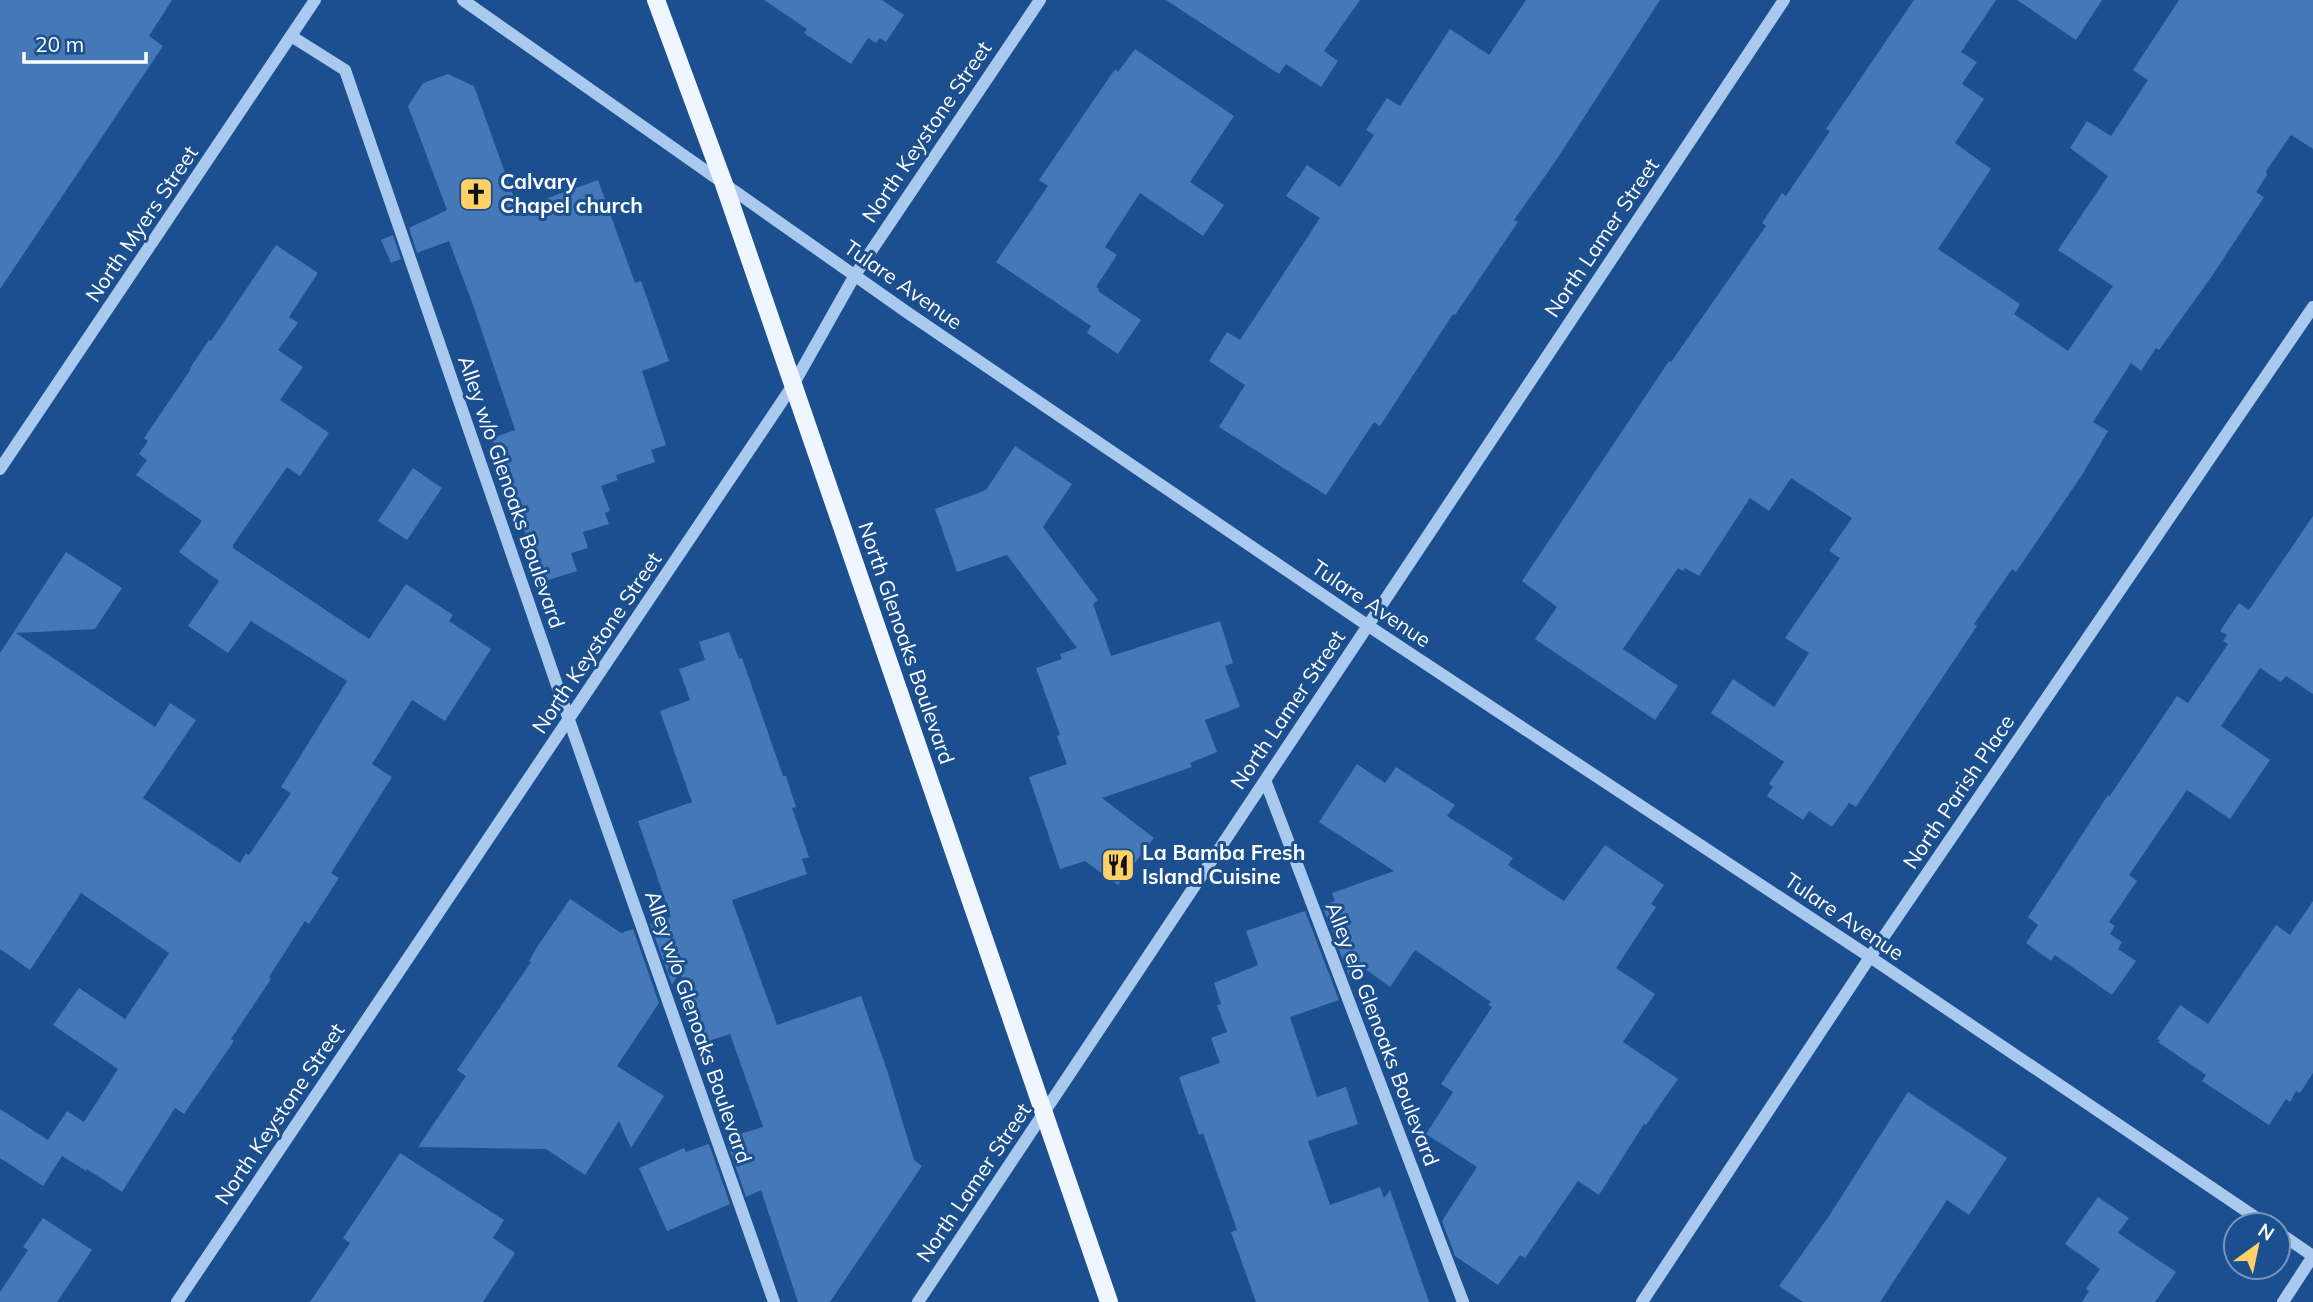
<svg xmlns="http://www.w3.org/2000/svg" width="2313" height="1302" font-family="Mulish,sans-serif">
<style>
.building{fill:#4478b7}
.lines{fill:none;stroke-linecap:round;stroke-linejoin:round}
.minor{stroke:#a9c9ee;stroke-width:12}
.major{stroke:#f0f6ff;stroke-width:18}
.labels{text-anchor:middle;stroke-width:6;stroke-linejoin:round;paint-order:stroke}
.street-label{font-size:21px;fill:#fff;stroke:#1b4f8f}
.poi-label{font-size:21px;font-weight:bold;fill:#fff;stroke:#1b4f8f;text-anchor:start}
</style>
<rect width="100%" height="100%" fill="#1b4f8f"/>
<path class="building" d="M 0,0 L 172,0 L 149,36 L 163,46 L 0,289 Z
M 764,0 L 882,0 L 904,15 L 886,42 L 880,38 L 876,43 L 868,38 L 851,64 L 804,33 L 807,29 Z
M 1166,0 L 1360,0 L 1324,51 L 1338,61 L 1321,87 L 1286,64 L 1279,74 Z
M 1526,0 L 1660,0 L 1555,162 L 1514,220 L 1518,222 L 1455,315 L 1453,314 L 1380,426 L 1374,422 L 1326,495 L 1219,427 L 1245,385 L 1209,361 L 1227,332 L 1240,340 L 1320,218 L 1286,196 L 1307,165 L 1340,187 L 1374,135 L 1366,130 L 1387,98 L 1400,106 L 1450,29 L 1489,55 Z
M 1914,0 L 1996,0 L 1961,52 L 1977,62 L 1962,84 L 1984,99 L 1955,143 L 1991,169 L 1938,249 L 2020,304 L 2014,314 L 2068,351 L 2113,286 L 2058,250 L 2108,176 L 2070,148 L 2087,121 L 2111,136 L 2148,80 L 2133,70 L 2179,0 L 2313,0 L 2313,149 L 2291,135 L 2266,171 L 2267,175 L 2256,192 L 2264,197 L 2212,276 L 2159,350 L 2156,348 L 2141,371 L 2131,363 L 2093,422 L 2108,431 L 2082,475 L 2016,572 L 2012,569 L 1974,624 L 1977,626 L 1856,807 L 1849,803 L 1832,827 L 1809,811 L 1803,820 L 1767,796 L 1773,787 L 1769,784 L 1784,762 L 1711,713 L 1733,679 L 1774,707 L 1809,653 L 1785,638 L 1840,558 L 1829,551 L 1852,518 L 1791,478 L 1769,511 L 1750,498 L 1699,576 L 1685,568 L 1683,571 L 1678,568 L 1623,649 L 1678,686 L 1655,720 L 1535,639 L 1557,607 L 1522,581 L 1669,361 L 1671,362 L 1766,226 L 1762,223 L 1782,193 L 1786,196 L 1830,131 L 1826,129 Z
M 2017,0 L 2102,0 L 2076,40 Z
M 1135,49 L 1234,116 L 1190,182 L 1224,205 L 1203,236 L 1140,193 L 1105,247 L 1117,255 L 1096,287 L 1099,289 L 1098,291 L 1141,320 L 1118,354 L 1087,333 L 1091,326 L 996,262 L 1048,186 L 1039,180 L 1115,69 L 1118,72 Z
M 448,74 L 474,86 L 514,198 L 519,196 L 523,207 L 598,180 L 635,283 L 641,281 L 669,361 L 642,371 L 666,445 L 651,450 L 655,462 L 616,475 L 618,480 L 601,486 L 610,511 L 605,513 L 609,524 L 583,532 L 588,548 L 571,553 L 577,571 L 542,582 L 492,438 L 515,430 L 473,305 L 449,241 L 417,253 L 409,228 L 447,210 L 408,106 L 423,83 Z
M 393,235 L 401,259 L 391,263 L 381,240 Z
M 276,245 L 318,273 L 289,317 L 298,323 L 278,350 L 303,367 L 280,400 L 329,433 L 300,476 L 287,467 L 233,545 L 233,548 L 369,639 L 406,584 L 453,615 L 449,621 L 491,649 L 445,721 L 412,700 L 372,764 L 392,777 L 331,873 L 339,878 L 309,924 L 305,921 L 269,977 L 271,979 L 231,1039 L 234,1041 L 184,1114 L 175,1108 L 122,1192 L 87,1169 L 86,1171 L 62,1156 L 43,1186 L 0,1158 L 0,1109 L 48,1140 L 67,1111 L 84,1122 L 118,1069 L 53,1025 L 79,988 L 125,1019 L 169,953 L 81,893 L 30,970 L 0,949 L 0,653 L 66,552 L 122,588 L 95,629 L 16,633 L 155,727 L 170,703 L 196,720 L 143,798 L 240,863 L 246,853 L 249,855 L 291,793 L 281,787 L 347,681 L 251,621 L 228,653 L 188,626 L 219,581 L 179,552 L 202,521 L 136,475 L 147,460 L 139,454 L 148,441 L 144,438 L 191,369 L 190,368 L 209,340 L 211,341 Z
M 1015,446 L 1072,484 L 1043,527 L 1098,600 L 1093,604 L 1111,656 L 1220,621 L 1233,663 L 1225,666 L 1240,707 L 1205,720 L 1217,752 L 1190,763 L 1192,767 L 1102,798 L 1154,838 L 1118,885 L 1085,861 L 1060,869 L 1029,777 L 1067,764 L 1057,736 L 1060,735 L 1036,668 L 1062,659 L 1060,654 L 1077,648 L 1007,555 L 957,572 L 935,509 L 986,490 Z
M 413,468 L 442,488 L 407,540 L 378,521 Z
M 2313,516 L 2313,694 L 2286,676 L 2281,682 L 2260,668 L 2221,726 L 2270,760 L 2230,819 L 2187,790 L 2129,875 L 2137,881 L 2109,922 L 2115,926 L 2110,934 L 2122,942 L 2118,949 L 2136,961 L 2112,995 L 2055,955 L 2051,961 L 2026,943 L 2038,925 L 2028,917 L 2108,795 L 2109,797 L 2177,696 L 2188,703 L 2228,644 L 2223,641 L 2227,635 L 2220,631 L 2239,603 L 2249,610 Z
M 729,632 L 739,659 L 742,658 L 783,776 L 786,776 L 796,807 L 792,808 L 809,857 L 802,859 L 807,874 L 732,900 L 777,1025 L 861,996 L 887,1070 L 914,1160 L 922,1166 L 830,1302 L 798,1302 L 761,1190 L 746,1197 L 726,1139 L 745,1149 L 740,1134 L 763,1127 L 730,1034 L 706,1042 L 680,972 L 672,985 L 650,924 L 671,917 L 638,821 L 692,802 L 660,711 L 690,700 L 679,669 L 705,660 L 699,642 Z
M 1357,764 L 1385,783 L 1396,767 L 1455,805 L 1447,816 L 1513,858 L 1508,865 L 1564,901 L 1605,845 L 1664,885 L 1651,904 L 1656,907 L 1616,968 L 1655,994 L 1623,1042 L 1678,1079 L 1646,1125 L 1644,1124 L 1599,1195 L 1578,1181 L 1525,1258 L 1520,1255 L 1498,1285 L 1455,1256 L 1442,1221 L 1477,1167 L 1426,1134 L 1453,1092 L 1441,1084 L 1492,1007 L 1488,1005 L 1491,1002 L 1415,950 L 1390,987 L 1361,966 L 1351,981 L 1322,905 L 1335,901 L 1332,893 L 1394,871 L 1319,822 Z
M 570,899 L 621,933 L 633,929 L 659,1003 L 617,1066 L 664,1096 L 631,1148 L 619,1121 L 585,1175 L 546,1149 L 418,1147 L 466,1076 L 457,1070 L 531,962 L 529,961 L 537,947 Z
M 2313,901 L 2313,1073 L 2300,1093 L 2296,1091 L 2290,1102 L 2286,1099 L 2269,1125 L 2202,1081 L 2206,1075 L 2158,1042 L 2160,1040 L 2157,1039 L 2180,1005 L 2208,1024 L 2276,925 L 2290,935 Z
M 1305,911 L 1339,1000 L 1290,1017 L 1317,1097 L 1346,1087 L 1358,1124 L 1308,1141 L 1330,1205 L 1380,1187 L 1384,1198 L 1390,1190 L 1429,1302 L 1256,1302 L 1231,1232 L 1237,1230 L 1203,1133 L 1199,1135 L 1179,1077 L 1220,1063 L 1211,1038 L 1227,1032 L 1217,1005 L 1221,1004 L 1214,983 L 1258,965 L 1246,931 Z
M 1908,1092 L 2007,1158 L 1969,1215 L 1947,1200 L 1880,1302 L 1803,1302 L 1779,1286 L 1829,1216 Z
M 709,1144 L 730,1204 L 667,1231 L 639,1168 L 684,1148 L 686,1152 Z
M 400,1153 L 504,1220 L 493,1238 L 515,1253 L 483,1302 L 310,1302 L 350,1243 L 343,1238 Z
M 2098,1197 L 2129,1218 L 2118,1233 L 2176,1272 L 2155,1302 L 2082,1302 L 2089,1291 L 2086,1289 L 2100,1269 L 2065,1244 Z
M 43,1218 L 92,1250 L 57,1302 L 0,1302 L 0,1292 L 28,1250 L 23,1247 Z"/>
<g class="lines">
<path class="minor" d="M 463,0 L 908,313 L 1367,625 L 1870,957 L 2267,1225
M 291,36 L 345,70 L 569,720 L 774,1302
M 0,469 L 315,0
M 1265,780 L 1463,1302
M 2278,1232 L 2313,1256
M 177,1302 L 793,385 L 855,275 L 1040,0
M 918,1302 L 1784,0
M 1642,1302 L 1870,957 L 2313,307
M 2283,1302 L 2313,1256"/>
<path class="major" d="M 656,0 L 724,184 L 1109,1302"/>
</g>
<defs>
<g id="church-square" transform="scale(1.75)"><rect x="-9" y="-9" width="18" height="18" rx="4" fill="#ffd166" stroke="#1b4f8f"/><path d="M-1.2-6h2.4v3.5h3.3v2.4h-3.3V6h-2.4V-.1h-3.3v-2.4h3.3Z" fill="#111"/></g>
<g id="restaurant-square" transform="scale(1.75)"><rect x="-9" y="-9" width="18" height="18" rx="4" fill="#ffd166" stroke="#1b4f8f"/><path d="M-5-6h1v4h1v-4h1v4h1v-4h1v5L-1.5 .5V6h-2V.5L-5-1ZM5-6V6H3V1.5H1.5Q1.5-4 5-6Z" fill="#111"/></g>
</defs>
<g fill-rule="evenodd">
<use href="#church-square" x="476" y="194"/>
<use href="#restaurant-square" x="1118" y="865"/>
</g>
<g class="labels">
<g class="street-label">
<text transform="translate(927 132) rotate(-56)" y="7">North Keystone Street</text>
<text transform="translate(142 224) rotate(-56)" y="7">North Myers Street</text>
<text transform="translate(1602 238) rotate(-56)" y="7">North Lamer Street</text>
<text transform="translate(903 285) rotate(35)" y="7">Tulare Avenue</text>
<text transform="translate(511 492) rotate(71)" y="7">Alley w/o Glenoaks Boulevard</text>
<text transform="translate(1371 604) rotate(34)" y="7">Tulare Avenue</text>
<text transform="translate(597 643) rotate(-56)" y="7">North Keystone Street</text>
<text transform="translate(906 643) rotate(71)" y="7">North Glenoaks Boulevard</text>
<text transform="translate(1288 710) rotate(-56)" y="7">North Lamer Street</text>
<text transform="translate(1959 792) rotate(-56)" y="7">North Parish Place</text>
<text transform="translate(1844 917) rotate(34)" y="7">Tulare Avenue</text>
<text transform="translate(698 1027) rotate(71)" y="7">Alley w/o Glenoaks Boulevard</text>
<text transform="translate(1382 1034) rotate(69)" y="7">Alley e/o Glenoaks Boulevard</text>
<text transform="translate(280 1114) rotate(-56)" y="7">North Keystone Street</text>
<text transform="translate(974 1183) rotate(-56)" y="7">North Lamer Street</text>
</g>
<g class="poi-label">
<text x="500" y="189">Calvary<tspan x="500" dy="24">Chapel church</tspan></text>
<text x="1142" y="860">La Bamba Fresh<tspan x="1142" dy="24">Island Cuisine</tspan></text>
</g>
</g>
<g transform="translate(2257 1246) rotate(33)"><circle r="33" fill="#1b4f8f" stroke="#7695bc" stroke-width="2"/>
<path d="M0-5L12 26L0 18L-12 26Z" fill="#ffd166"/>
<text y="-10" font-size="19" font-weight="bold" text-anchor="middle" fill="#ffffff">N</text>
</g>
<path d="M24 52v10h122v-10" fill="none" stroke="#ffffff" stroke-width="3.5"/>
<text x="35" y="52" font-size="21" fill="#ffffff" stroke="#1b4f8f" stroke-width="5" paint-order="stroke">20 m</text>
</svg>
